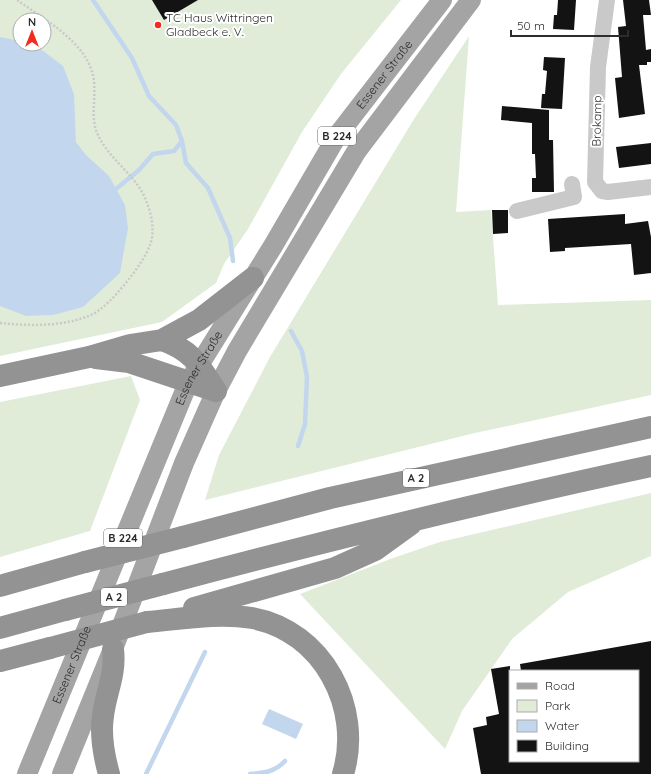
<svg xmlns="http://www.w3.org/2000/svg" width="651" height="774" font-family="Quicksand,sans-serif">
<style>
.green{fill:#e0ecd8;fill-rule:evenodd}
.water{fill:#c2d7ed}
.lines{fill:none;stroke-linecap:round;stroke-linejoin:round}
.stream{stroke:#c2d7ed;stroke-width:4.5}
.building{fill:#131313}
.path{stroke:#c9c9c9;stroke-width:2.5;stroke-dasharray:2 2;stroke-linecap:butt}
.minor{stroke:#c9c9c9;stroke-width:16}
.major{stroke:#a4a4a4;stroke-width:20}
.highway{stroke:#939393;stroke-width:22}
.highway-bridge{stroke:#939393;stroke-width:22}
.poi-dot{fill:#f32b1f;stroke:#fff;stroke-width:1.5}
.labels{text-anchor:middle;stroke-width:4;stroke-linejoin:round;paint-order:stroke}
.shield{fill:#fff;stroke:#6b6b6b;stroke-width:1}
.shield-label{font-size:11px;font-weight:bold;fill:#2c2c2c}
.poi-label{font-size:12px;fill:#2c2c2c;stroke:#fff;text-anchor:start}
.street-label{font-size:12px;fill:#2c2c2c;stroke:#fff}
</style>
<rect width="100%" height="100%" fill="#fff"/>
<path class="green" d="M 0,0 L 401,0 L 341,74 L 302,132 L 248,229 L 224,264 L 216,283 L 162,322 L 0,356 ZM 20,20 L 44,20 L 44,44 L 20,44 Z
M 469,36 L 456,212 L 491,210 L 498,305 L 651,300 L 651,395 L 475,433 L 205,500 L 219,455 L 270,357 L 414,119 Z
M 131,376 L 140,400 L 90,531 L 0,557 L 0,402 Z
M 651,493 L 651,556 L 568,592 L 512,639 L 462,711 L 445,749 L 300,594 L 393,558 L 440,542 Z"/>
<path class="water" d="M 0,37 L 20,41 L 20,44 L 34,44 L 63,66 L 74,94 L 76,142 L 86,155 L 109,176 L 125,205 L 128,228 L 120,273 L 83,307 L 53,315 L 26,316 L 0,306 Z
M 269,709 L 303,724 L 296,739 L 262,724 Z"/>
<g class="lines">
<path class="stream" d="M 93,0 L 132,58 L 149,96 L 176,125 L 182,141 L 174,151 L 153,154 L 139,170 L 116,189
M 182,141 L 186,163 L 208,188 L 230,238 L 233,261
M 291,331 L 302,351 L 307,377 L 305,424 L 298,446
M 146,774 L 205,652
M 250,774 C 264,773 275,772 285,761"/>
</g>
<path class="building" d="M 152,0 L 198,0 L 164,20 Z
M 558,0 L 576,0 L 574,30 L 553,29 L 554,15 L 557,15 Z
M 623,0 L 649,0 L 651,15 L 643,15 L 646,50 L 651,49 L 651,62 L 647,62 L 647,65 L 639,65 L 645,114 L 619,118 L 615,78 L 622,77 L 618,27 L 626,26 Z
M 544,57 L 565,58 L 562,109 L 541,108 L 542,94 L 545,94 L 547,71 L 543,70 Z
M 502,106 L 549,110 L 549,140 L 553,140 L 554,192 L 532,192 L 532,178 L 536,178 L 535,154 L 532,154 L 532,123 L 501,120 Z
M 651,143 L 651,164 L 619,168 L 616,147 Z
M 492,210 L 508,210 L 508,233 L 493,234 Z
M 625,214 L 625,224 L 648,221 L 651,237 L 651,273 L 634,275 L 631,244 L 565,248 L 565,251 L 550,252 L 548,219 Z
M 651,641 L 651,774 L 481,774 L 473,728 L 487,725 L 486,717 L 499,714 L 491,669 L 510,666 L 510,761 L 638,761 L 638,671 L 521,671 L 520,664 Z"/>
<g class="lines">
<path class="path" d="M 0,323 C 30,326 65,327 93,314 C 110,306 144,263 150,245 C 155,232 152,216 147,203 C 138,176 110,161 98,135 C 90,119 96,99 94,81 C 90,44 45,20 17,0"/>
<path class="minor" d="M 607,0 L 598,67 L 595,182 L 602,191 L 608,192 L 651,187
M 517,211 L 574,197 L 572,184"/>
<g class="major">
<path id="s1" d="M 27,774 L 188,383 L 273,246 L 337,136 L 442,0"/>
<path d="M 62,774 L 113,649 L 184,463 L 216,391 L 237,351 L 356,152 L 471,0"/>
</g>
<path class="highway" d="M 162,340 C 192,350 200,366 216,391
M 96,358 L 129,362 L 216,391
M 0,376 L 89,357 L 130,345 L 162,340 L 199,320 L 253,278
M 183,537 L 330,498 L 651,427
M 163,584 C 325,541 487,501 651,466
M 0,586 L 85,562
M 194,608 L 335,568 L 375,550 L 411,524
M 147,622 C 181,619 218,612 252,618 C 323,631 363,708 343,774
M 0,628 L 65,610
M 0,661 L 50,648
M 109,774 C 104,756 100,735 103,716 C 106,691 116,675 113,649"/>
<path class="highway-bridge" d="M 85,562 L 183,537
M 65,610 L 163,584
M 50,648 L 147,622"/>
</g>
<circle class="poi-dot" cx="158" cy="25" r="4"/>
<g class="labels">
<g class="shield">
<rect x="318" y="127" width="38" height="18" rx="3"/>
<rect x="403" y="469" width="26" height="18" rx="3"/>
<rect x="104" y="529" width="38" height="18" rx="3"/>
<rect x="101" y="588" width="26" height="18" rx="3"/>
</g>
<g class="shield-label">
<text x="337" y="140">B 224</text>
<text x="416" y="482">A 2</text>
<text x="123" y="542">B 224</text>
<text x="114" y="601">A 2</text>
</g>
<g class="poi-label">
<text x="166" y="22">TC Haus Wittringen<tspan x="166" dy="14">Gladbeck e. V.</tspan></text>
</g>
<g class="street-label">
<text dy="4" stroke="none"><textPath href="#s1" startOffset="789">Essener Straße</textPath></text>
<text transform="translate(597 121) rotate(-89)" y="4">Brokamp</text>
<text dy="4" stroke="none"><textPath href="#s1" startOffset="441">Essener Straße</textPath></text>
<text dy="4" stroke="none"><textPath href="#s1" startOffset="118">Essener Straße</textPath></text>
</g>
</g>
<rect x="509" y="670" width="130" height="92" fill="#ffffff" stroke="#ababab"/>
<rect x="517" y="683" width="20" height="6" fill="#a4a4a4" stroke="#ababab"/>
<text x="545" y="690" font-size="12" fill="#2c2c2c">Road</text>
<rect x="517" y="700" width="20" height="12" fill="#e0ecd8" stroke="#ababab"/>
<text x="545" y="710" font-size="12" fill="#2c2c2c">Park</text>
<rect x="517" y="720" width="20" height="12" fill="#c2d7ed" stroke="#ababab"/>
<text x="545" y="730" font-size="12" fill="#2c2c2c">Water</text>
<rect x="517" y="740" width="20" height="12" fill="#131313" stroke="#ababab"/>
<text x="545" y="750" font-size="12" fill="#2c2c2c">Building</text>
<g transform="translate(32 32)"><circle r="19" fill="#ffffff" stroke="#ababab"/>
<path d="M0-3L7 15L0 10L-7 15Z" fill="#f32b1f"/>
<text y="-6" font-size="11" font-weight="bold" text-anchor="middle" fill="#2c2c2c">N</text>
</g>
<path d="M511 30v6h117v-6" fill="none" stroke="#2c2c2c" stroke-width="2"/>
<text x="517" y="30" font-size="12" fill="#2c2c2c" stroke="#ffffff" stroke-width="3" paint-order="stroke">50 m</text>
</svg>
